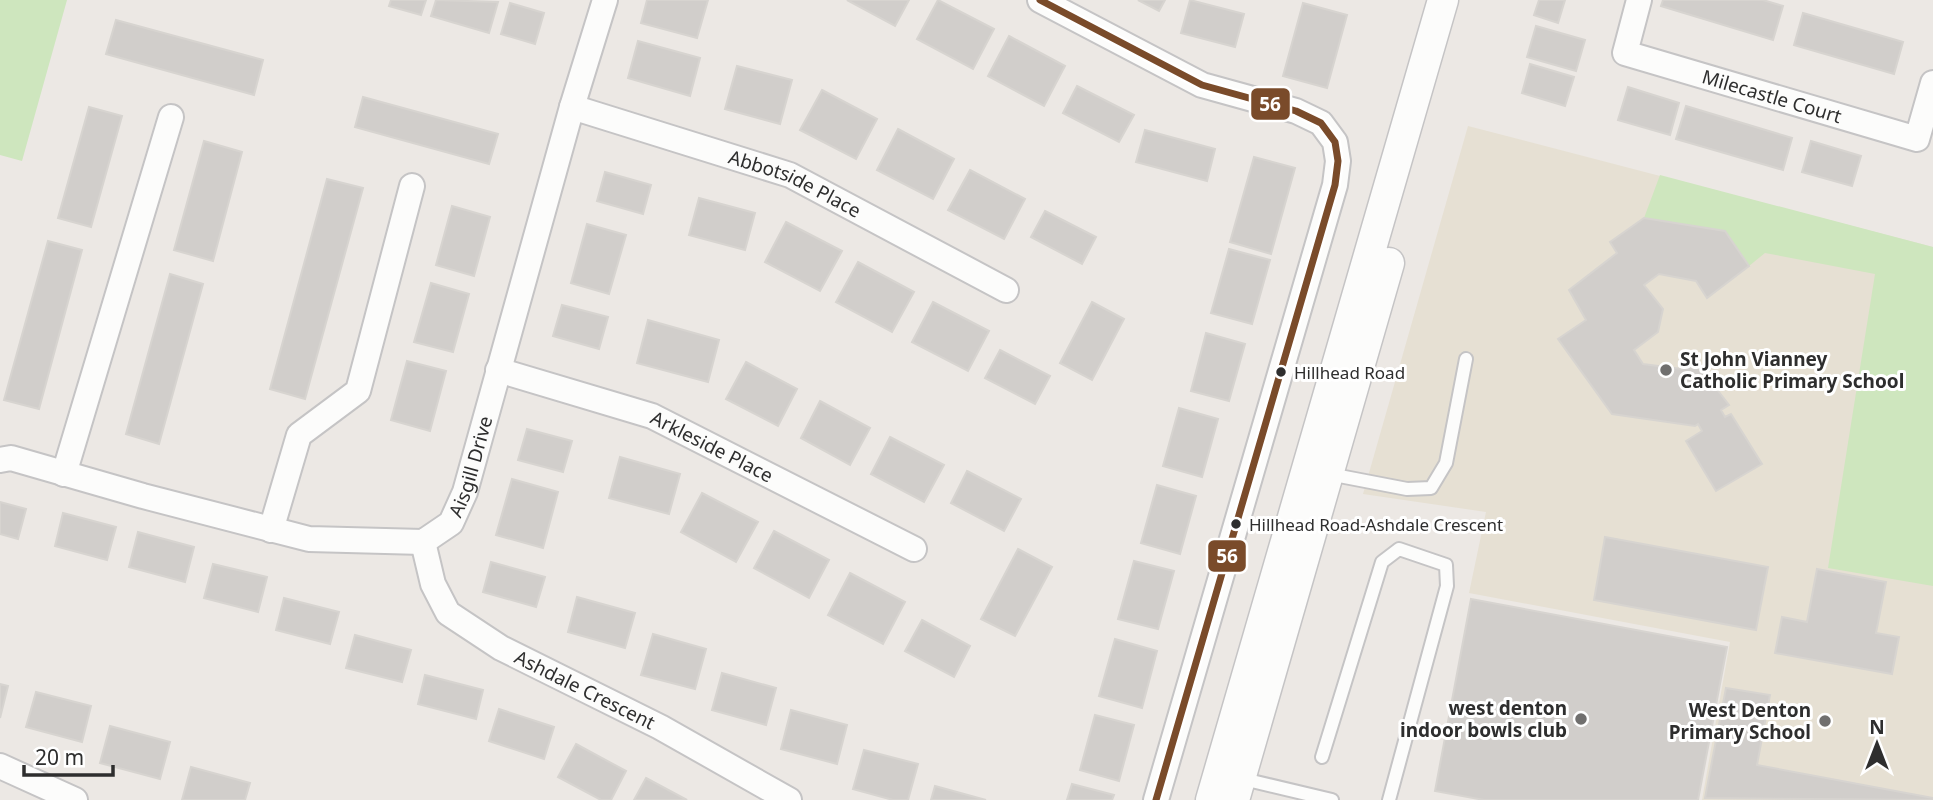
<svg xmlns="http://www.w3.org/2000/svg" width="1933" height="800" font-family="'Noto Sans',sans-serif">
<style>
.education{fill:#e6e0d3}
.green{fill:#cee6be}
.building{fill:#d1cecb;stroke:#d7d4d0;stroke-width:2}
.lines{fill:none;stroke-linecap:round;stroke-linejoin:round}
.service-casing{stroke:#c5c4c5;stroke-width:16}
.minor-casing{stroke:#c5c4c5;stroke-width:28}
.tertiary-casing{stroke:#c5c4c5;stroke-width:33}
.service{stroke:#fcfcfb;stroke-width:12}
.minor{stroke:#fcfcfb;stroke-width:24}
.tertiary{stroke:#fcfcfb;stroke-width:30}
.bus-1-casing{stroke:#fff;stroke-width:12}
.bus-1{stroke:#7a4b2a;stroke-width:7}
.poi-dot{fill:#706f6e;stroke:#fff;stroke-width:2.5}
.bus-dot{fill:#2e2e2e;stroke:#fff;stroke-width:2.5}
.labels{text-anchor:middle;stroke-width:6;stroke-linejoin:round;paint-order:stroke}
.bus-label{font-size:17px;fill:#2e2e2e;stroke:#fff;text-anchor:start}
.street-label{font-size:19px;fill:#2e2e2e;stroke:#fff}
.poi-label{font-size:19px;font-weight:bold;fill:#2e2e2e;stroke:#fff;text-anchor:end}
.line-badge{stroke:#fff;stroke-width:2.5}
.badge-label{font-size:19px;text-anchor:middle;font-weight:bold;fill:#fff}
</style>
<rect width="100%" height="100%" fill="#ece8e4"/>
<path class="education" d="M 1468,126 L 1933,247 L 1933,800 L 1702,800 L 1730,642 L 1469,593 L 1486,512 L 1363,494 Z"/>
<path class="green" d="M 0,0 L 67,0 L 22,161 L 0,155 Z
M 1660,175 L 1933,247 L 1933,586 L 1828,568 L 1875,274 L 1765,253 L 1749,266 L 1725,231 L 1644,218 Z"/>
<path class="building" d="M 391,0 L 426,0 L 421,15 L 389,6 Z
M 436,0 L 498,2 L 489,33 L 431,16 Z
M 647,0 L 708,0 L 697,38 L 641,23 Z
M 847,0 L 909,0 L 895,26 Z
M 938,0 L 994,29 L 973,69 L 917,39 Z
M 1138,0 L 1165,0 L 1159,11 Z
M 1190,0 L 1244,14 L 1235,47 L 1181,33 Z
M 1539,0 L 1565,0 L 1558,23 L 1534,15 Z
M 1663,0 L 1763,0 L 1783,6 L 1773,40 L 1661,6 Z
M 510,3 L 544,13 L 535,44 L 501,34 Z
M 1303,3 L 1347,15 L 1327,88 L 1283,76 Z
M 1803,13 L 1903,42 L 1894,74 L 1794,45 Z
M 116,20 L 263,60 L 254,95 L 106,54 Z
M 1536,26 L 1585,40 L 1576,71 L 1527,57 Z
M 1009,36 L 1065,66 L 1044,106 L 988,76 Z
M 638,41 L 700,58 L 690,96 L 628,78 Z
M 1530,64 L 1574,77 L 1565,106 L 1522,93 Z
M 737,66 L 792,80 L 780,124 L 725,109 Z
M 1077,86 L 1134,115 L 1119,142 L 1063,113 Z
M 1628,87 L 1679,103 L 1670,135 L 1618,120 Z
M 822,90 L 877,119 L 856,159 L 800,130 Z
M 363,97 L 498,134 L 489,164 L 355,127 Z
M 1686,106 L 1792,138 L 1783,170 L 1676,139 Z
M 89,107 L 122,116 L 91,227 L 58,218 Z
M 898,129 L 954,159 L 933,199 L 877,170 Z
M 1145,130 L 1215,149 L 1207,181 L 1136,162 Z
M 204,141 L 242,152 L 213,261 L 174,250 Z
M 1811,141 L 1861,156 L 1852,186 L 1802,172 Z
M 1254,157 L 1295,168 L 1271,254 L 1230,242 Z
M 970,170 L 1025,199 L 1004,239 L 948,210 Z
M 605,172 L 651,185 L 643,214 L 597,201 Z
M 327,179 L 363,188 L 305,399 L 270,389 Z
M 699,198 L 755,213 L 745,250 L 689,235 Z
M 452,206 L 490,217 L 474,276 L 436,265 Z
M 1045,211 L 1096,237 L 1082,264 L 1031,237 Z
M 1644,218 L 1725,231 L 1749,266 L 1707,298 L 1696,281 L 1659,274 L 1644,285 L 1663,309 L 1658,332 L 1634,350 L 1643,364 L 1682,369 L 1695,361 L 1729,405 L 1721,410 L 1725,417 L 1731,414 L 1762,464 L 1716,491 L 1686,441 L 1702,431 L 1698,424 L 1695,426 L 1612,414 L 1558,339 L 1586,320 L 1569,290 L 1617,253 L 1610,242 Z
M 786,222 L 842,251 L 820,291 L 765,262 Z
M 587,224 L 626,235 L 609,294 L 571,283 Z
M 48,241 L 82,250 L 39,409 L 4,400 Z
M 1229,249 L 1270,260 L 1252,324 L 1211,313 Z
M 858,262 L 914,292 L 892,332 L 836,302 Z
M 170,274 L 203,284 L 159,444 L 126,434 Z
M 431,283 L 469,294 L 453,352 L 414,342 Z
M 933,302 L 989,331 L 968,371 L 912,342 Z
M 1092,302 L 1124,319 L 1092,380 L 1060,363 Z
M 562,305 L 608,317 L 599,349 L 553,336 Z
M 648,320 L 719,340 L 708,382 L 637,363 Z
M 1206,333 L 1245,344 L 1229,401 L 1191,391 Z
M 1000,350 L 1050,376 L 1035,404 L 985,378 Z
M 407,361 L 446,371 L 430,431 L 391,420 Z
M 746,362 L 797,389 L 778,426 L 726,399 Z
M 820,401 L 870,428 L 850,465 L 801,438 Z
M 1179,408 L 1218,419 L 1202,477 L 1163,466 Z
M 527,429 L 572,441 L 563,472 L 518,460 Z
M 890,437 L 944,465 L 924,502 L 871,474 Z
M 620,457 L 680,474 L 669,514 L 609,498 Z
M 967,471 L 1021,499 L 1004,531 L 951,503 Z
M 512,479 L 558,492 L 543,548 L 496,535 Z
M 1157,485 L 1196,496 L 1180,554 L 1141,543 Z
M 702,493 L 758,522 L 736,562 L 681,532 Z
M 0,502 L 26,509 L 18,539 L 0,534 Z
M 63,513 L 116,527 L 107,560 L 55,546 Z
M 774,531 L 829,560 L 809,598 L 754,568 Z
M 138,532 L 194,547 L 185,582 L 129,567 Z
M 1605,537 L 1768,567 L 1756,630 L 1594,600 Z
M 1018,549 L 1052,567 L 1015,636 L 981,619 Z
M 1134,561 L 1174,571 L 1158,629 L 1118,619 Z
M 491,562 L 545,577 L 536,607 L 483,592 Z
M 213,564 L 267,577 L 258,612 L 204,598 Z
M 1817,569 L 1886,582 L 1876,633 L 1899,637 L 1892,674 L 1775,653 L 1782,617 L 1807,622 Z
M 850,573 L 905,602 L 883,644 L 828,615 Z
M 577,597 L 635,613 L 625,648 L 568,632 Z
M 284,598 L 339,612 L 330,644 L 276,630 Z
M 1471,599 L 1727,647 L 1698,800 L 1484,800 L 1435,791 Z
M 922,620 L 970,646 L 954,677 L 905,651 Z
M 653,634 L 706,649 L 695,689 L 641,675 Z
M 355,635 L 411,650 L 402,682 L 346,668 Z
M 1115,639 L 1157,651 L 1142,708 L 1099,696 Z
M 722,673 L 776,688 L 766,725 L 712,710 Z
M 425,675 L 483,690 L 476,719 L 418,704 Z
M 0,684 L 8,686 L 0,718 Z
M 1726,688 L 1770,695 L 1757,765 L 1933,798 L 1933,800 L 1705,798 Z
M 36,692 L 91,706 L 82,742 L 26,727 Z
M 499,709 L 554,727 L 544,759 L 489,741 Z
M 791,710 L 847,725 L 837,764 L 781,749 Z
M 1095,715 L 1134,725 L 1119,781 L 1080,770 Z
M 110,726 L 170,742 L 160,779 L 100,763 Z
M 576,744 L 626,771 L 611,800 L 601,800 L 558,777 Z
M 864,750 L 918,764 L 908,800 L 893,800 L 853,789 Z
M 191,767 L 250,783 L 245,800 L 182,800 Z
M 646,778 L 687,800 L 634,800 Z
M 1072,784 L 1114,795 L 1112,800 L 1067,800 Z
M 935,786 L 986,800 L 931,800 Z"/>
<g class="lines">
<g class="service-casing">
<path id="service" d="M 1329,474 L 1407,489 L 1431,488 L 1446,463 L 1466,359
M 1322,757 L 1382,562 L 1399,549 L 1446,565 L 1447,586 L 1389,800
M 1239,778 L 1332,800"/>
</g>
<g class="minor-casing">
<g id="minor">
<path d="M 1040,0 L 1202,85 L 1296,111 L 1321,123 L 1335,142 L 1338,161 L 1335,185 L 1156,800"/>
<path id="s1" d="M 1639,0 L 1625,53 L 1917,139 L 1933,83"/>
<path id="s2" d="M 572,107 L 790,175 L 1006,290"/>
<path id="s3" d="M 498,370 L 652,416 L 914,549"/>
<path id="s4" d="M 0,460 L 11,458 L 143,496 L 309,539 L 423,542 L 451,523 L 465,492 L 572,107 L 605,0"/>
<path d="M 64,474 L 171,117"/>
<path d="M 271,530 L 299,435 L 358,391 L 412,186"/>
<path id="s5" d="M 423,542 L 433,584 L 448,613 L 501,648 L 660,727 L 789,800"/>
<path d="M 0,766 L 75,800"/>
</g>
</g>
<g class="tertiary-casing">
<path id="tertiary" d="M 1211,800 L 1443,0
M 1234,800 L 1389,263"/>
</g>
<use href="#service" class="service"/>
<use href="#minor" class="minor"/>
<use href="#tertiary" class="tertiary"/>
<g class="bus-1-casing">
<path id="bus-1" d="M 1040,0 L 1202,85 L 1296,111 L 1321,123 L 1335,142 L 1338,161 L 1335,185 L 1156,800"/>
</g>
<use href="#bus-1" class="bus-1"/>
</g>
<g class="poi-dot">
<circle cx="1666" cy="370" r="7"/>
<circle cx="1581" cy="719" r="7"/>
<circle cx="1825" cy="721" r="7"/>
</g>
<g class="bus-dot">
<circle cx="1281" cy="372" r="6"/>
<circle cx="1236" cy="524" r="6"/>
</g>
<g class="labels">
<g class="bus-label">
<text x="1294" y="379">Hillhead Road</text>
<text x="1249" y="531">Hillhead Road-Ashdale Crescent</text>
</g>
<g class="street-label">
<text dy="7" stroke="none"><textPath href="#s1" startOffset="208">Milecastle Court</textPath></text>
<text dy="7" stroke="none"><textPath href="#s2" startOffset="236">Abbotside Place</textPath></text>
<text dy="7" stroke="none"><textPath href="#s3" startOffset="228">Arkleside Place</textPath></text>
<text dy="7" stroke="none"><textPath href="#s4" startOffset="528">Aisgill Drive</textPath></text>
<text dy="7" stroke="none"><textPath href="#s5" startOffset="233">Ashdale Crescent</textPath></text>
</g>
<g class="poi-label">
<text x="1680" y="366" text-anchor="start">St John Vianney<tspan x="1680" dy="22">Catholic Primary School</tspan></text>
<text x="1567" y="715">west denton<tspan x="1567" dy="22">indoor bowls club</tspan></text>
<text x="1811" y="717">West Denton<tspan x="1811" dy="22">Primary School</tspan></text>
</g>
</g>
<g class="line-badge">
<rect x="1250" y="87" width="41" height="34" rx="7" fill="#7a4b2a"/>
<rect x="1207" y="539" width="40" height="34" rx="7" fill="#7a4b2a"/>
</g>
<g class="badge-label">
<text x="1270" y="111">56</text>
<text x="1227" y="563">56</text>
</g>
<g transform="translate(1877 744)" stroke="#ffffff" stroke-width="5" paint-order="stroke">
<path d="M0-5L12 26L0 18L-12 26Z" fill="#2e2e2e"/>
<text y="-10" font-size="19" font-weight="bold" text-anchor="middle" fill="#2e2e2e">N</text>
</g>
<path d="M24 765v10h89v-10" fill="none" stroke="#2e2e2e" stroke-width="3.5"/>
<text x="35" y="765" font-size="21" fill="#2e2e2e" stroke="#ffffff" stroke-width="5" paint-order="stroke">20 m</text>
</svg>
